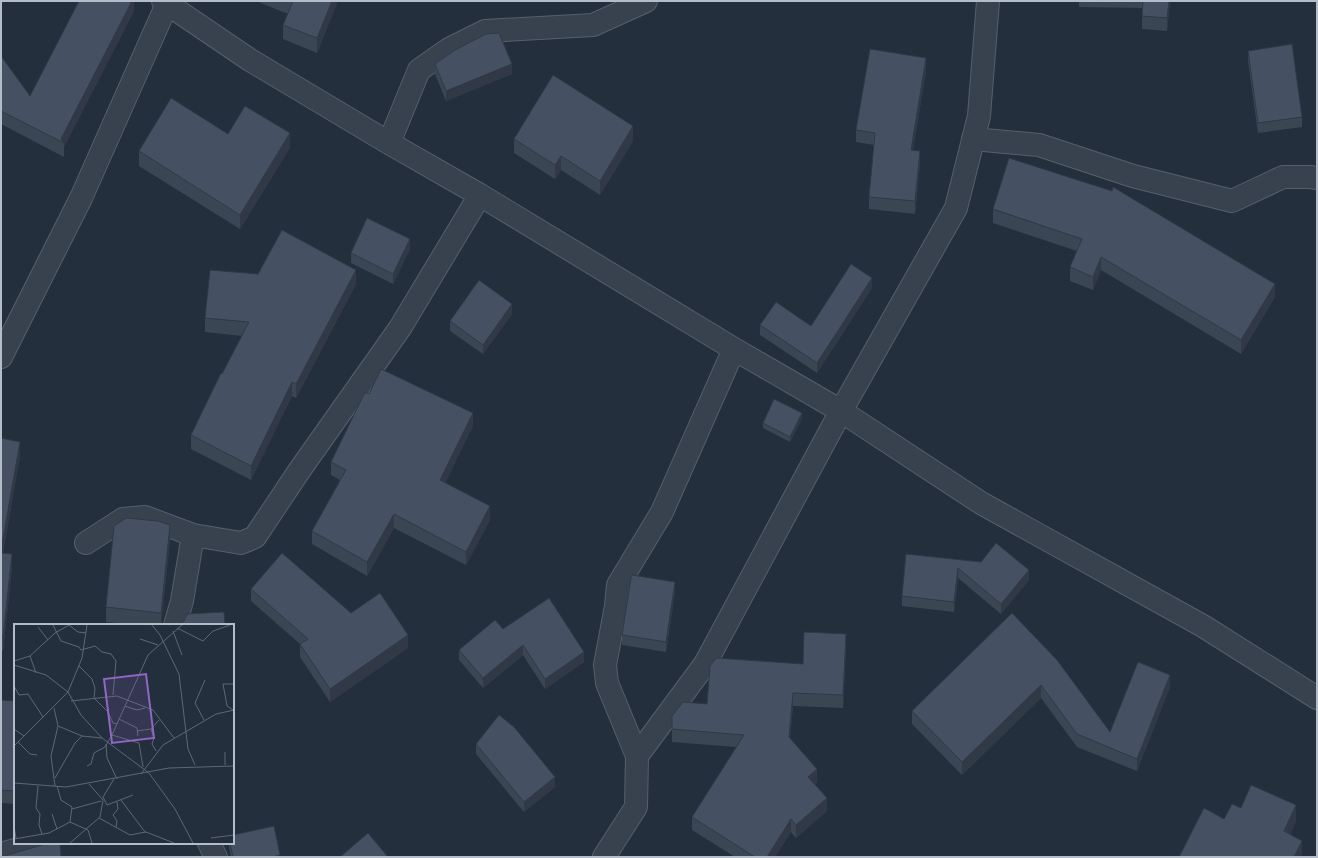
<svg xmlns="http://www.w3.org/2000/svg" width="1318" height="858" font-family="'Roboto Condensed',sans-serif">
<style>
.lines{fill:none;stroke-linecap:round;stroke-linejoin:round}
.minor-casing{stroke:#565f6c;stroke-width:24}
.minor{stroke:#38414e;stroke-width:22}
.wall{fill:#3b4654}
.shaded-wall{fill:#303945}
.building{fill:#455162;stroke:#303945}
.inset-road{fill:none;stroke:#5e6776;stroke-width:1}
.view{fill:#9266c3;fill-opacity:0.15;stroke:#9266c3;stroke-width:2}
.inset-edge{fill:none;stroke:#b4bcc9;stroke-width:2}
</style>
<rect width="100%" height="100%" fill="#242f3e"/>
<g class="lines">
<g class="minor-casing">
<path id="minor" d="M 163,1 L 250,60 L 389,143 L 480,195 L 734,349 L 841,411 L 981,503 L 1203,626 L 1317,698
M 973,139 L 1039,145 L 1133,176 L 1232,201 L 1283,177 L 1310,177 L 1317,178
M 389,143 L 419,70 L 449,49 L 485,31 L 593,25 L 646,1
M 1,357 L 81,198 L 167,4
M 86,543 L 123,519 L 145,517 L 193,535 L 241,543 L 255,537 L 299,471 L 400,328 L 480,195
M 175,625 L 182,601 L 193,535
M 637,756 L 705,664 L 841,411 L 956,208 L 979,116 L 988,1
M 209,843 L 216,857
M 1,854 L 39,843
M 604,857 L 636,807 L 637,756 L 607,683 L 605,665 L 616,606 L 618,585 L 662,512 L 734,349"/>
</g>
<use href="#minor" class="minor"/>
</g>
<path class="wall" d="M 134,1 L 134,11 L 64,147 L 64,157 L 1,124 L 1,56 L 30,96 Z
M 256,1 L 338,1 L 317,53 L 283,39 L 283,25 L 288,14 Z
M 1079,1 L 1170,1 L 1167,31 L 1142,29 L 1142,8 L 1079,7 Z
M 1248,51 L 1302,117 L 1302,127 L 1258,133 L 1248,61 Z
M 435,64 L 512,74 L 446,101 L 435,74 Z
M 926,71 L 913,150 L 920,164 L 915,214 L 869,209 L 869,197 L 874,145 L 856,142 L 856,130 Z
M 228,134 L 290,148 L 240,229 L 139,166 L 139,151 Z
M 514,139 L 633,141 L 600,195 L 561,170 L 555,179 L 514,153 Z
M 993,209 L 1275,297 L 1241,354 L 1101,270 L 1093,290 L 1070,281 L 1070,267 L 1077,251 L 993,223 Z
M 410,249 L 393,284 L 351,263 L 351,253 Z
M 356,284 L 296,398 L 292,396 L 251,480 L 191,449 L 191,435 L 242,336 L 205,332 L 205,318 Z
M 872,288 L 817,373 L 760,335 L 760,325 L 811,326 Z
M 512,314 L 483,354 L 450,331 L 450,321 Z
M 369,394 L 473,426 L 445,483 L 490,520 L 466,565 L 394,528 L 367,576 L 312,544 L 312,531 L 340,480 L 331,475 L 331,462 Z
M 802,418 L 790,442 L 763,428 L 763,423 Z
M 1,438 L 20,456 L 3,553 L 12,568 L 3,651 L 1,651 Z
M 170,540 L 161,625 L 138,625 L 106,622 L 106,607 Z
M 906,554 L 1029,580 L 1001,614 L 958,578 L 954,612 L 902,606 L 902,596 Z
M 251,589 L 351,613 L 408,648 L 330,702 L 300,657 L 300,644 L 251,601 Z
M 675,592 L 666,652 L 622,645 L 622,635 Z
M 1012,613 L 1110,732 L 1170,687 L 1137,771 L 1077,747 L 1041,698 L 962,775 L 912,724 L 912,711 Z
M 503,629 L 584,662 L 545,689 L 523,655 L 483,688 L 459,660 L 459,650 Z
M 846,647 L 843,708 L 793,706 L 790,738 L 817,782 L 815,784 L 827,811 L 796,838 L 791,832 L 775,857 L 735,857 L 692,830 L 692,817 L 736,747 L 672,742 L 672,729 L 707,704 L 803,664 Z
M 1,700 L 15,701 L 15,804 L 1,803 Z
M 476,744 L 555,787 L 524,812 L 476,754 Z
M 228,843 L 233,843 L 280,857 L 231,857 Z"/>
<path class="shaded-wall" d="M 132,1 L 134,1 L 134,11 L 64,147 L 64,143 L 61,139 Z
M 332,1 L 338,1 L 317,53 L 317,38 Z
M 1169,1 L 1170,1 L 1167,31 L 1167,18 Z
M 926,58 L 926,71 L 911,163 L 911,150 Z
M 512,64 L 512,74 L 446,101 L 446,91 Z
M 633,126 L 633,141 L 600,195 L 600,181 Z
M 290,133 L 290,148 L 240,229 L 240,215 Z
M 920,151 L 920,164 L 915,214 L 915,201 Z
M 561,156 L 561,170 L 555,179 L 555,165 Z
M 410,239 L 410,249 L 393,284 L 393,274 Z
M 1101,257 L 1101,270 L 1093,290 L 1093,277 Z
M 356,270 L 356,284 L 296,398 L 296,384 Z
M 872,278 L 872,288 L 817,373 L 817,363 Z
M 1275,284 L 1275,297 L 1241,354 L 1241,340 Z
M 512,304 L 512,314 L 483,354 L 483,345 Z
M 292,382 L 292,396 L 251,480 L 251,466 Z
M 473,413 L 473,426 L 440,494 L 440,480 Z
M 802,413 L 802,418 L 790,442 L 790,437 Z
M 20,442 L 20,456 L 1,564 L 1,550 Z
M 490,506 L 490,520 L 466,565 L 466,552 Z
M 394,514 L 394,528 L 367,576 L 367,562 Z
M 170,525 L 170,540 L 161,625 L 161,613 Z
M 12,554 L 12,568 L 3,651 L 3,637 Z
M 958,568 L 958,578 L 954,612 L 954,602 Z
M 1029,570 L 1029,580 L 1001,614 L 1001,604 Z
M 675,582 L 675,592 L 666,652 L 666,642 Z
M 846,634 L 846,647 L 843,708 L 843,695 Z
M 408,635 L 408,648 L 330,702 L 330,689 Z
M 523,645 L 523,655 L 483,688 L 483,678 Z
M 584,652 L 584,662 L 545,689 L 545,679 Z
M 1170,675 L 1170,687 L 1137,771 L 1137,759 Z
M 1041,685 L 1041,698 L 962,775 L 962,762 Z
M 793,693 L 793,706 L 789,750 L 789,737 Z
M 817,769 L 817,782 L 808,790 L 808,777 Z
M 555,777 L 555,787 L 524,812 L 524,802 Z
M 827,798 L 827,811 L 796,838 L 796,825 Z
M 1296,805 L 1296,822 L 1284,849 L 1284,831 Z
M 791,819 L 791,832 L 775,857 L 767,857 Z
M 1302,841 L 1302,857 L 1294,857 Z"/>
<path class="building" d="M 79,1 L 132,1 L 61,139 L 64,143 L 1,111 L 1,56 L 30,96 Z
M 292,1 L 332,1 L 317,38 L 283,25 L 293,1 Z
M 1143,1 L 1169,1 L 1167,18 L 1142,16 Z
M 499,33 L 512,64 L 446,91 L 435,64 L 455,50 L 486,34 Z
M 1292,44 L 1302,117 L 1258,123 L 1248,51 Z
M 870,49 L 926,58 L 911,150 L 920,151 L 915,201 L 869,197 L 875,133 L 856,130 Z
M 553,75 L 633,126 L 600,181 L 561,156 L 555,165 L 514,139 Z
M 171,98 L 228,134 L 245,106 L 290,133 L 240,215 L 139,151 Z
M 1009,158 L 1112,191 L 1113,187 L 1275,284 L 1241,340 L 1101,257 L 1093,277 L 1070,267 L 1082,239 L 993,209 Z
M 367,218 L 410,239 L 393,274 L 351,253 Z
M 282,230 L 356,270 L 296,384 L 292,382 L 251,466 L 191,435 L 221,373 L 222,374 L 249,322 L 205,318 L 210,270 L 258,274 Z
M 851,264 L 872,278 L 817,363 L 760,325 L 776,302 L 811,326 Z
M 479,280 L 512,304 L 483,345 L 450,321 Z
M 381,369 L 473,413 L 440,480 L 490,506 L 466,552 L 394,514 L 367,562 L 312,531 L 346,470 L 331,462 L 365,392 L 369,394 Z
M 774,399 L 802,413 L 790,437 L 763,423 Z
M 1,438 L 20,442 L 1,550 Z
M 126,518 L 158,521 L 170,525 L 161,613 L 106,607 L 114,526 Z
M 996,543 L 1029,570 L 1001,604 L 958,568 L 954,602 L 902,596 L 906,554 L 981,562 Z
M 1,553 L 12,554 L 3,637 L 1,636 Z
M 282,553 L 351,613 L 380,593 L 408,635 L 330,689 L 300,644 L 308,639 L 251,589 Z
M 632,575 L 675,582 L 666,642 L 622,635 L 631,578 Z
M 549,598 L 584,652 L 545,679 L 523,645 L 483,678 L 459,650 L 495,620 L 503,629 Z
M 224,612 L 225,625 L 178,625 L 178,624 L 184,621 L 187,614 Z
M 1012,613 L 1057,660 L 1110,732 L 1138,662 L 1170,675 L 1137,759 L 1077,734 L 1041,685 L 962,762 L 912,711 Z
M 804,632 L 846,634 L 843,695 L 793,693 L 789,737 L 817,769 L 808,777 L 827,798 L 796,825 L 791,819 L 767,857 L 755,857 L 692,817 L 744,735 L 672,729 L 672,716 L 683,702 L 707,704 L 710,666 L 716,658 L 803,664 Z
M 1,700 L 15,701 L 15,791 L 1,790 Z
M 499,715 L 514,727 L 555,777 L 524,802 L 476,744 Z
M 1251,785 L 1296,805 L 1284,831 L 1302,841 L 1294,857 L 1179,857 L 1204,808 L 1224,819 L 1232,804 L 1241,808 Z
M 274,826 L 280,855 L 273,857 L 233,857 L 230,843 L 233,843 L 233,835 Z
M 368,833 L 388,857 L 340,857 Z
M 45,843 L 60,843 L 61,857 L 1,857 L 1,856 L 4,856 L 42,845 Z"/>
<g transform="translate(14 624)">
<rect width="220" height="220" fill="#242f3e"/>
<path class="inset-road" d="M 39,1 L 47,17 L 65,23 L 67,26 L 81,22 L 88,28 L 97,30 L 102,37 L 99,71M 55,1 L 64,8 L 72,9M 138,1 L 146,11 L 165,50 L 174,125 L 181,141M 24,3 L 34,16M 163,4 L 189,17 L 199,7 L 216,1M 159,7 L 168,31M 126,15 L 144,21M 16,32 L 22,49M 0,37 L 16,32 L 41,9 L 55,1M 0,41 L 32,51 L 54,68 L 67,91 L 88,114 L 135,149 L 161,185 L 179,219M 65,42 L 78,55 L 81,64 L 80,74M 0,62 L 5,71 L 14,70 L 29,93M 80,74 L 94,88 L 99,99 L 103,100M 57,77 L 103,72 L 139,86 L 160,114M 111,82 L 123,86 L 131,84M 40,84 L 44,102 L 37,132 L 41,162M 219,86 L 213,82 L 209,60 L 220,60M 105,95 L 123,104 L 124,112M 190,96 L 181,79 L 191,56M 44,102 L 68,112 L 88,114M 0,105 L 10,112M 137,105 L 140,114 L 138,120 L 142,127M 123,107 L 137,105 L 145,96M 98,111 L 125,119 L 129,143M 4,118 L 16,130 L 23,131M 92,120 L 93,134 L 103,155M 0,122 L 54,68 L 68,34 L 73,1M 211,141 L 211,128M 73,142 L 77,140 L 80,129 L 91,123 L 98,111 L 134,31 L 168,1M 127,150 L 149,121 L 202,90 L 220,86M 41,154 L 61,119 L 68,112M 100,155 L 89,173 L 93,181 L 119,171M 0,159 L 52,163 L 155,144 L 220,142M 24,162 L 22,184 L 26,190 L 25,201 L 28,210M 43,162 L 47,176 L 58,183 L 56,198M 107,176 L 131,208M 58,185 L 87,177M 38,190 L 43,205M 85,194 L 116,211 L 132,208 L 160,219M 0,202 L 2,214M 102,203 L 103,197 L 99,191 L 104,185 L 103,178M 197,214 L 220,211M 0,215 L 35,209 L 56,198 L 74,206 L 78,219M 56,219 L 86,193 L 89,176 L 75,160"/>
<path class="view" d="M 132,50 L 140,114 L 98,119 L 90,55 Z"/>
<rect width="220" height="220" class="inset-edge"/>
</g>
<rect width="1318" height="858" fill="none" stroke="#b4bcc9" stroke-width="4"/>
</svg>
